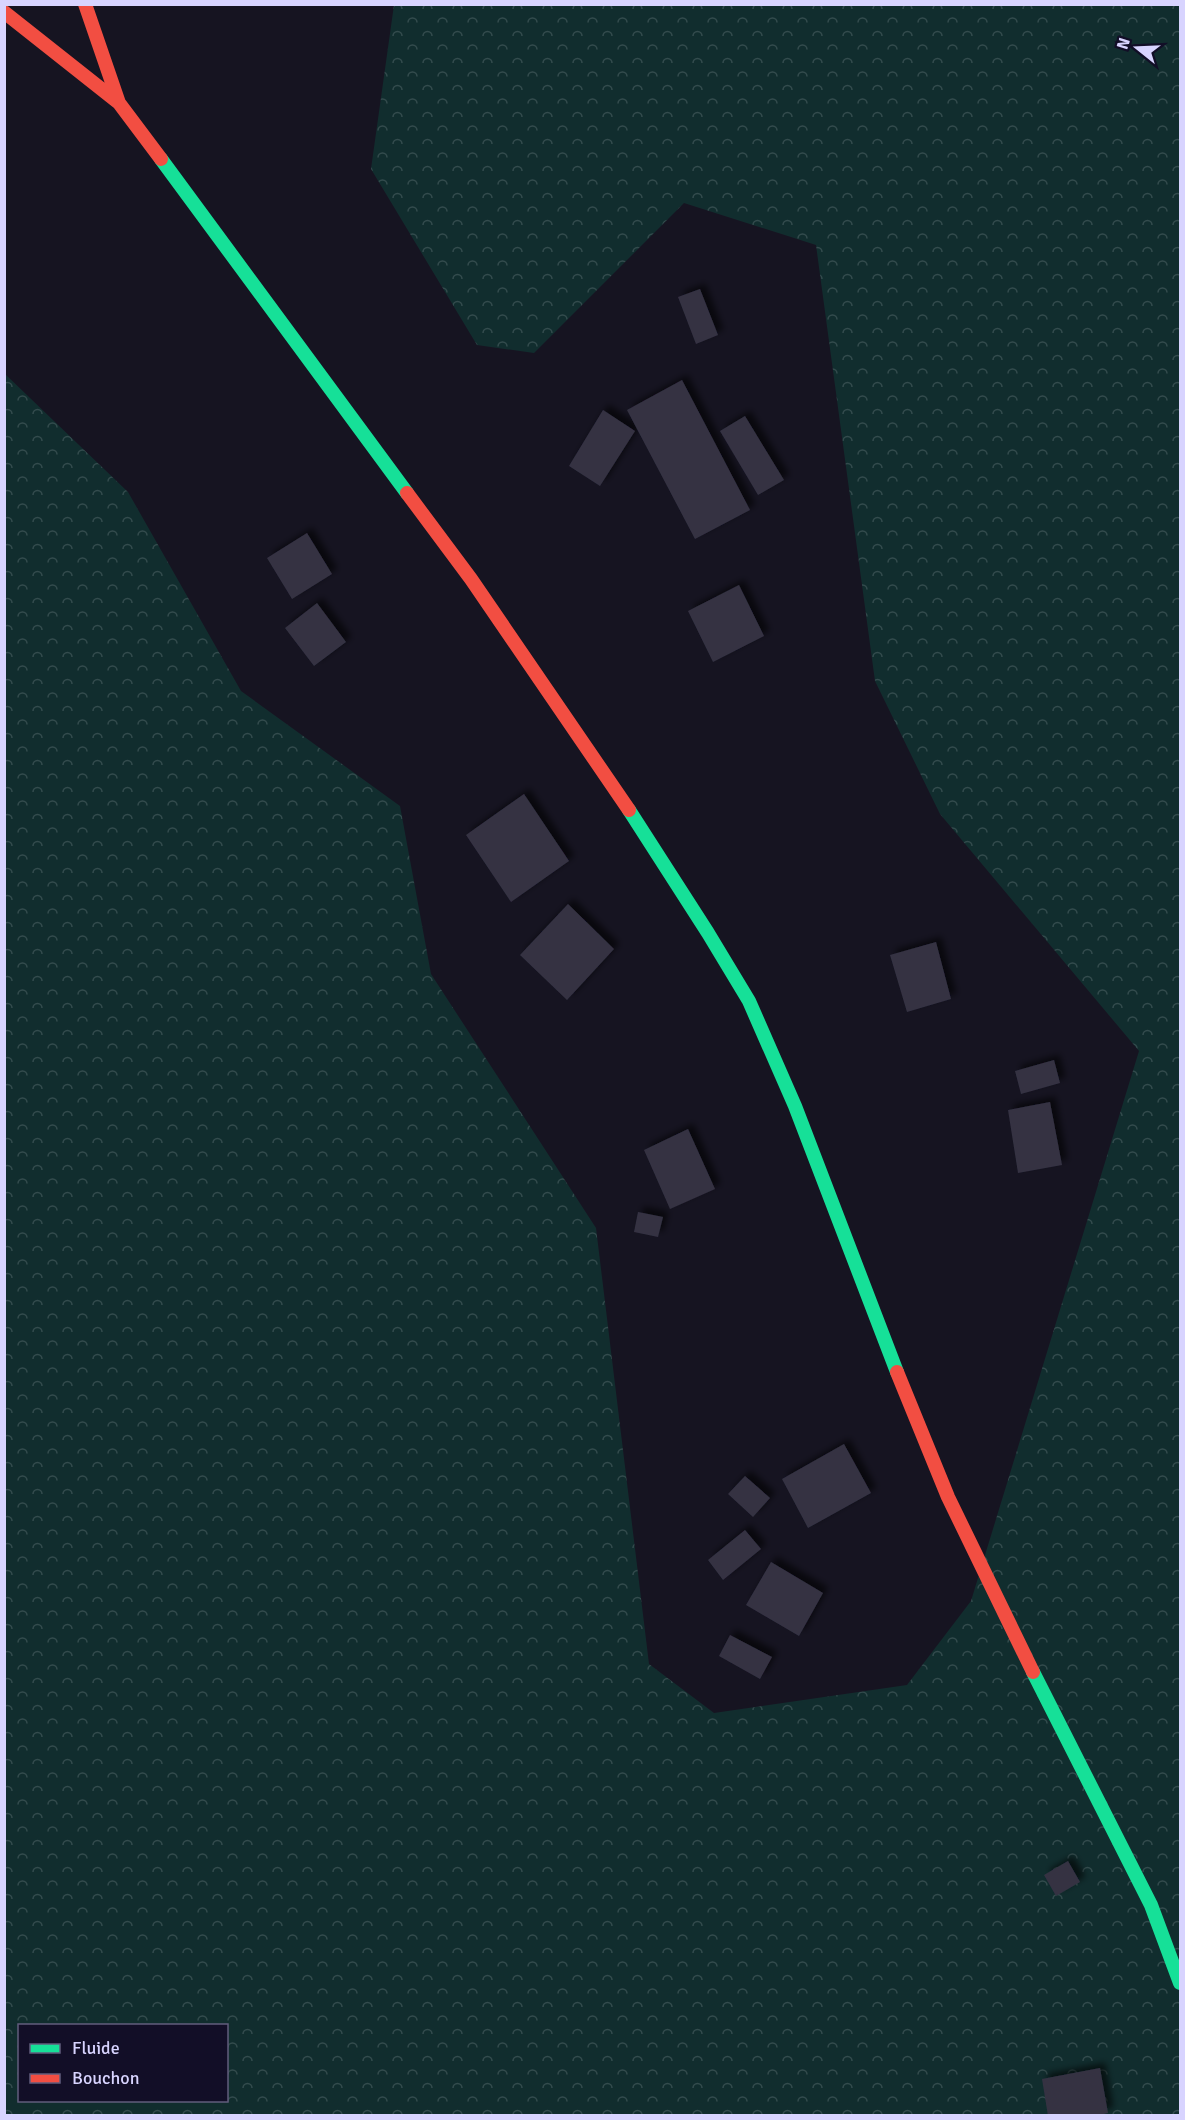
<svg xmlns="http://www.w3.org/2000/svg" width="1185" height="2120" font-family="Signika,sans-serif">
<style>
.forest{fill:url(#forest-crowns);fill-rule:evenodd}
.building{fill:#343243;filter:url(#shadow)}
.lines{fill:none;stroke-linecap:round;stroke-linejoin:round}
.fast{stroke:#16e098;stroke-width:14}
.jam{stroke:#f24e42;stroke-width:14}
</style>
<defs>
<pattern id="forest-crowns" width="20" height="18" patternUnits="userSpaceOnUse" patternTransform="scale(1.5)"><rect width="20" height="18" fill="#112d2e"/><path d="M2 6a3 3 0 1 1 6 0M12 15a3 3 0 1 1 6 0" fill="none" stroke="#334b4d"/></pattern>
<filter id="shadow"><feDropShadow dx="5.5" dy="-5.5" stdDeviation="3" flood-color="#0009"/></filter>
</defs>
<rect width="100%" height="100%" fill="#161421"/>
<path class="forest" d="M 394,5 L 1180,5 L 1180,2115 L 5,2116 L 5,374 L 128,492 L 241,691 L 400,806 L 431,974 L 596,1228 L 649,1664 L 714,1713 L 907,1685 L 971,1601 L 1139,1051 L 940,814 L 875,681 L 816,245 L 684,203 L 534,353 L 477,345 L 371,169 ZM 20,2026 L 226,2026 L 226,2100 L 20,2100 Z"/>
<path class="building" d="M 700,289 L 718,335 L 696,344 L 678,297 Z
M 682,380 L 750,510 L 695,539 L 627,410 Z
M 603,410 L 635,431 L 600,486 L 569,466 Z
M 745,416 L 784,480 L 758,495 L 720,431 Z
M 307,533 L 332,574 L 292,599 L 267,558 Z
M 739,585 L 764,636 L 713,662 L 688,611 Z
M 317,603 L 346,642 L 314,666 L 285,628 Z
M 524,794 L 569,861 L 511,902 L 466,835 Z
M 568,904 L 614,949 L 567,1000 L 520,955 Z
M 936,942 L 951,999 L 907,1012 L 890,955 Z
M 1054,1060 L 1060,1083 L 1021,1094 L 1015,1071 Z
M 1050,1102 L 1062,1165 L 1018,1173 L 1008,1110 Z
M 688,1129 L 715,1189 L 670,1209 L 644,1150 Z
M 638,1212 L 663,1217 L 658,1237 L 634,1232 Z
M 844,1444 L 871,1493 L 808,1528 L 782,1479 Z
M 745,1476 L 770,1498 L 753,1517 L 728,1494 Z
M 745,1530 L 761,1549 L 723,1580 L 708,1560 Z
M 771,1562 L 823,1593 L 799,1636 L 746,1605 Z
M 730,1635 L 772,1657 L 760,1679 L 719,1656 Z
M 1068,1861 L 1080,1882 L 1056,1896 L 1044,1875 Z
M 1100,2068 L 1108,2113 L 1096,2116 L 1048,2116 L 1042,2079 Z"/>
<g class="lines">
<path class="fast" d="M 161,159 L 407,493
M 629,810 L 708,933 L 749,1001 L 795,1106 L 897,1372
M 1033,1672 L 1151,1905 L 1180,1983"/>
<path class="jam" d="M 85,4 L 119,103
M 4,12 L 119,103 L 161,159
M 407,493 L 471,579 L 629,810
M 897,1372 L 948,1497 L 1033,1672"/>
</g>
<rect width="1185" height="2120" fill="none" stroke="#d8d4ff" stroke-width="12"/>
<rect x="18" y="2024" width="210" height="78" fill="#120e27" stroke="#615d7d" stroke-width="1.5"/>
<rect x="30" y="2044" width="30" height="9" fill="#16e098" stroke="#615d7d" stroke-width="1.5"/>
<text x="72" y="2054" font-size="18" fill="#d8d4ff">Fluide</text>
<rect x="30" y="2074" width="30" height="9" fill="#f24e42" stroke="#615d7d" stroke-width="1.5"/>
<text x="72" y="2084" font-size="18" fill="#d8d4ff">Bouchon</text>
<g transform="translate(1137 48) rotate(288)" stroke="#120e27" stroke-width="4.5" paint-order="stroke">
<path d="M0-4.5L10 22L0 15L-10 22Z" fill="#d8d4ff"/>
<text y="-9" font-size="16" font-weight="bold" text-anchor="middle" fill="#d8d4ff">N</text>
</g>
</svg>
